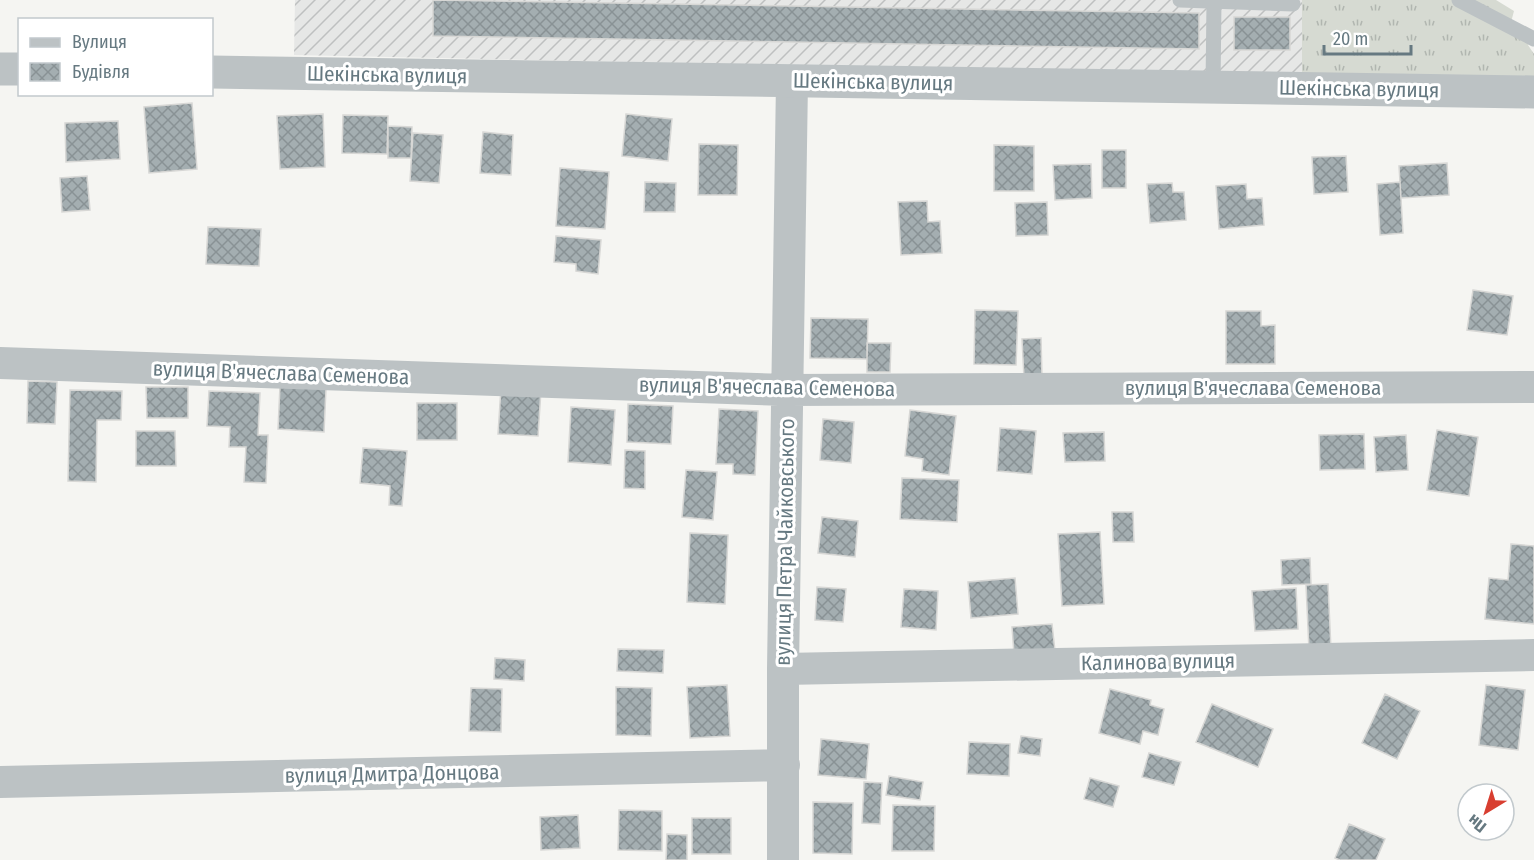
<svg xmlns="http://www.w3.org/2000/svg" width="1534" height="860" font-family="'Fira Sans Condensed',sans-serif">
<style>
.industrial{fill:url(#industrial-furrows)}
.grass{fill:url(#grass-tufts)}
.building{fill:url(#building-cross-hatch);stroke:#d7d7d5;stroke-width:1.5}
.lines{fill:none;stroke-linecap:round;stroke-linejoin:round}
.service{stroke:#bcc2c4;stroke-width:15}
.minor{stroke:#bcc2c4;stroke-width:32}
.tertiary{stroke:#bcc2c4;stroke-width:33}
.labels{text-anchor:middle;stroke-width:6;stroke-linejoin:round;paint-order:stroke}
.street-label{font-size:21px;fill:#667981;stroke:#fff}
</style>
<defs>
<pattern id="industrial-furrows" width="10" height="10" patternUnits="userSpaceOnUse" patternTransform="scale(1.5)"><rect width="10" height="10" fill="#e6e7e6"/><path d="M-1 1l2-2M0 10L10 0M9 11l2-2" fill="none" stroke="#bec0c0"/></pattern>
<pattern id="grass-tufts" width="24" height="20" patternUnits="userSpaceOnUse" patternTransform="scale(1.5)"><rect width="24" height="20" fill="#d6dad2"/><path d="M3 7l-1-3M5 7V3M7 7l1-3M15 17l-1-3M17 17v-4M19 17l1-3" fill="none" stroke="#b1b6b0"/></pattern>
<pattern id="building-cross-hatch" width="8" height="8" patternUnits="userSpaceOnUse" patternTransform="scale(1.5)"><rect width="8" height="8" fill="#a4aeb1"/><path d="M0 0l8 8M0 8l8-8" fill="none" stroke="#899295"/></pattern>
</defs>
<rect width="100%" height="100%" fill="#f5f5f2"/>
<path class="industrial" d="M 295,0 L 1302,0 L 1302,76 L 294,55 Z"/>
<path class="grass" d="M 1302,0 L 1496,0 L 1514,11 L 1510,26 L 1533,38 L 1528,45 L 1534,54 L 1534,79 L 1302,76 Z"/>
<path class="building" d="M 433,0 L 1199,13 L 1199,49 L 433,36 Z
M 1234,17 L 1290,17 L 1290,50 L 1234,50 Z
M 192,103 L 197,169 L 149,173 L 144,107 Z
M 323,114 L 325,167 L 280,169 L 277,116 Z
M 626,114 L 672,119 L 668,161 L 622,156 Z
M 343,115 L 388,116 L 387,154 L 342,153 Z
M 118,121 L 120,159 L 66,162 L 65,123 Z
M 388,126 L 412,127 L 411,158 L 388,158 Z
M 483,132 L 513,135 L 511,175 L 480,173 Z
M 413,133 L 443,135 L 439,183 L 410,181 Z
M 699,144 L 738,145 L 737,195 L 698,195 Z
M 994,145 L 1034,146 L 1034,191 L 994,191 Z
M 1102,150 L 1126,150 L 1126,188 L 1102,188 Z
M 1346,156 L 1348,192 L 1314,194 L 1312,157 Z
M 1447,163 L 1449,195 L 1401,198 L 1399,166 Z
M 1091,164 L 1092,198 L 1055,200 L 1053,165 Z
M 560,168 L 609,172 L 605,229 L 556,226 Z
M 87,176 L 90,210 L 62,212 L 60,178 Z
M 645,182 L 676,183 L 675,212 L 644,212 Z
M 1400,182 L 1403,233 L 1380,235 L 1377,184 Z
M 1172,183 L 1173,192 L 1184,192 L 1186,220 L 1150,223 L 1147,184 Z
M 1246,184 L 1247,199 L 1262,198 L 1264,225 L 1219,229 L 1216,186 Z
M 927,201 L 928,222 L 940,221 L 942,253 L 901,255 L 898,202 Z
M 1047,202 L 1048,235 L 1016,236 L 1015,203 Z
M 208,227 L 261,229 L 259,266 L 206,264 Z
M 556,236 L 601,240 L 598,274 L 576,271 L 576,264 L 554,262 Z
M 1473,290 L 1513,296 L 1507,335 L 1467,330 Z
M 975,310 L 1018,311 L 1016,365 L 974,364 Z
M 1226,311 L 1261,311 L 1261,326 L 1275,325 L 1275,364 L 1226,364 Z
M 811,318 L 868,319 L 867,359 L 810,358 Z
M 1041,338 L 1042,377 L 1024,378 L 1022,339 Z
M 867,343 L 891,343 L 890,372 L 867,372 Z
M 28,381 L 57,382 L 55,424 L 27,423 Z
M 280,386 L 326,388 L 324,432 L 278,429 Z
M 146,387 L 188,387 L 188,418 L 147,418 Z
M 501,388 L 541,390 L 538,436 L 498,434 Z
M 70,390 L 122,391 L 121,420 L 97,420 L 96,482 L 68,481 Z
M 209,391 L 260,393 L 258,435 L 268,435 L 266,483 L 244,482 L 246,447 L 229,447 L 230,427 L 207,426 Z
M 417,403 L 457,403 L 457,440 L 417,440 Z
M 628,404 L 673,406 L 671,444 L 627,442 Z
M 571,407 L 615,410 L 611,465 L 568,462 Z
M 719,409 L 758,411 L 755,475 L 733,474 L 733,464 L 716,464 Z
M 910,410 L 956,416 L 949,475 L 922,471 L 923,459 L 905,456 Z
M 823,419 L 854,422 L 851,463 L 820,460 Z
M 1000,428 L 1036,431 L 1032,474 L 997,471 Z
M 1437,430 L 1478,437 L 1469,496 L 1427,490 Z
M 136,431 L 175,431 L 176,466 L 136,466 Z
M 1104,432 L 1105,461 L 1065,462 L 1063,433 Z
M 1364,434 L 1365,469 L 1320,470 L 1319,435 Z
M 1406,435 L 1408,470 L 1376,472 L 1374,437 Z
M 363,448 L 407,451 L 402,506 L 389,505 L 390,486 L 360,483 Z
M 625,450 L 645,451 L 645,489 L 624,488 Z
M 686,470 L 717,472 L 713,520 L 682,517 Z
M 902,478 L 959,480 L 957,522 L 900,519 Z
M 1112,512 L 1133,512 L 1134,542 L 1113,542 Z
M 822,517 L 858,521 L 855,557 L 818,553 Z
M 1100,532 L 1104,604 L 1062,606 L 1058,534 Z
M 690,533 L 728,535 L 725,604 L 687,602 Z
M 1511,544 L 1534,546 L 1534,624 L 1485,619 L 1489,578 L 1508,580 Z
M 1310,558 L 1311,584 L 1282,585 L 1281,560 Z
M 1015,578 L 1018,614 L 971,618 L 968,582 Z
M 1328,584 L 1331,650 L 1309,650 L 1306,585 Z
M 817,587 L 846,589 L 843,622 L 815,620 Z
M 1296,588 L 1298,629 L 1255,631 L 1252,591 Z
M 904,589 L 938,591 L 936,630 L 901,627 Z
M 1052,624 L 1055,651 L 1014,654 L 1012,627 Z
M 618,649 L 664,650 L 663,673 L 617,671 Z
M 495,658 L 525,660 L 524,681 L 494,679 Z
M 727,685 L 730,736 L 690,738 L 687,687 Z
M 1486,685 L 1525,690 L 1518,750 L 1479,745 Z
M 616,687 L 652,688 L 651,736 L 616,735 Z
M 471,688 L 502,689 L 501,732 L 469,731 Z
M 1110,689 L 1151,700 L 1150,705 L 1164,709 L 1158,735 L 1143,731 L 1140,744 L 1099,733 Z
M 1385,694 L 1420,711 L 1397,759 L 1362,743 Z
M 1212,704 L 1273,729 L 1258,767 L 1196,742 Z
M 1021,736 L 1042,739 L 1040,756 L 1018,753 Z
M 821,739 L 869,744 L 866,779 L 818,775 Z
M 969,742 L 1010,744 L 1009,776 L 967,774 Z
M 1149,753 L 1181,762 L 1174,785 L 1142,777 Z
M 889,776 L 923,782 L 920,800 L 886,795 Z
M 1090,778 L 1119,786 L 1113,807 L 1084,799 Z
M 864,782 L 882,783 L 880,824 L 862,823 Z
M 813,802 L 853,803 L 852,854 L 813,853 Z
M 893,805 L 935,806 L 934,851 L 892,851 Z
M 619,810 L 662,811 L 662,851 L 618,850 Z
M 578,815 L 580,848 L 541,850 L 540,817 Z
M 692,818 L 731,818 L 731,854 L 692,854 Z
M 1349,824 L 1385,839 L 1376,860 L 1340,860 L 1335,858 Z
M 667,834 L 687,835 L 687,860 L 666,860 Z"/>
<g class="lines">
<path class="service" d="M 1180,0 L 1293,4
M 1459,0 L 1534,39
M 1213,87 L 1214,1"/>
<path class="minor" d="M 0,363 L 787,390 L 1534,387
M 783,669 L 1534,655
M 0,782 L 784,765
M 783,860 L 783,669 L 792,81"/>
<path class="tertiary" d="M 0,69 L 20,69
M 212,72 L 1534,92"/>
</g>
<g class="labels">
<g class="street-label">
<text transform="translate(387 75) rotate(1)" y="7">Шекінська вулиця</text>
<text transform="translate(873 82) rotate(1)" y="7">Шекінська вулиця</text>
<text transform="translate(1359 89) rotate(1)" y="7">Шекінська вулиця</text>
<text transform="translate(281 373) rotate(2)" y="7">вулиця В'ячеслава Семенова</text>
<text transform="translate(767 387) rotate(1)" y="7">вулиця В'ячеслава Семенова</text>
<text x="1253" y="395">вулиця В'ячеслава Семенова</text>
<text transform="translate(785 542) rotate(-89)" y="7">вулиця Петра Чайковського</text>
<text transform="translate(1158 662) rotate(-1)" y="7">Калинова вулиця</text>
<text transform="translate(392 774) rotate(-1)" y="7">вулиця Дмитра Донцова</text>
</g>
</g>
<rect x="18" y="18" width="195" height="78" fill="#ffffff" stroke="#c2c9cd" stroke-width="1.5"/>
<rect x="30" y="38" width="30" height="9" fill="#bcc2c4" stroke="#c2c9cd" stroke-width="1.5"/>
<text x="72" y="48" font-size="18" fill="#667981">Вулиця</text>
<rect x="30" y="63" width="30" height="18" fill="url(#building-cross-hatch)" stroke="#c2c9cd" stroke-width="1.5"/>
<text x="72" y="78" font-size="18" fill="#667981">Будівля</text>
<g transform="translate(1486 812) rotate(218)"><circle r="28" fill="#ffffff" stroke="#c2c9cd" stroke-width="1.5"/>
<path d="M0-4.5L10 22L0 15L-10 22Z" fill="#d83e30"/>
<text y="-9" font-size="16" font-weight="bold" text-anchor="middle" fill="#667981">Пн</text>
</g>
<path d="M1324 45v9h87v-9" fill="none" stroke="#667981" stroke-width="3"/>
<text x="1333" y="45" font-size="18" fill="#667981" stroke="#ffffff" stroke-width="4.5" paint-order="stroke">20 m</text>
</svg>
